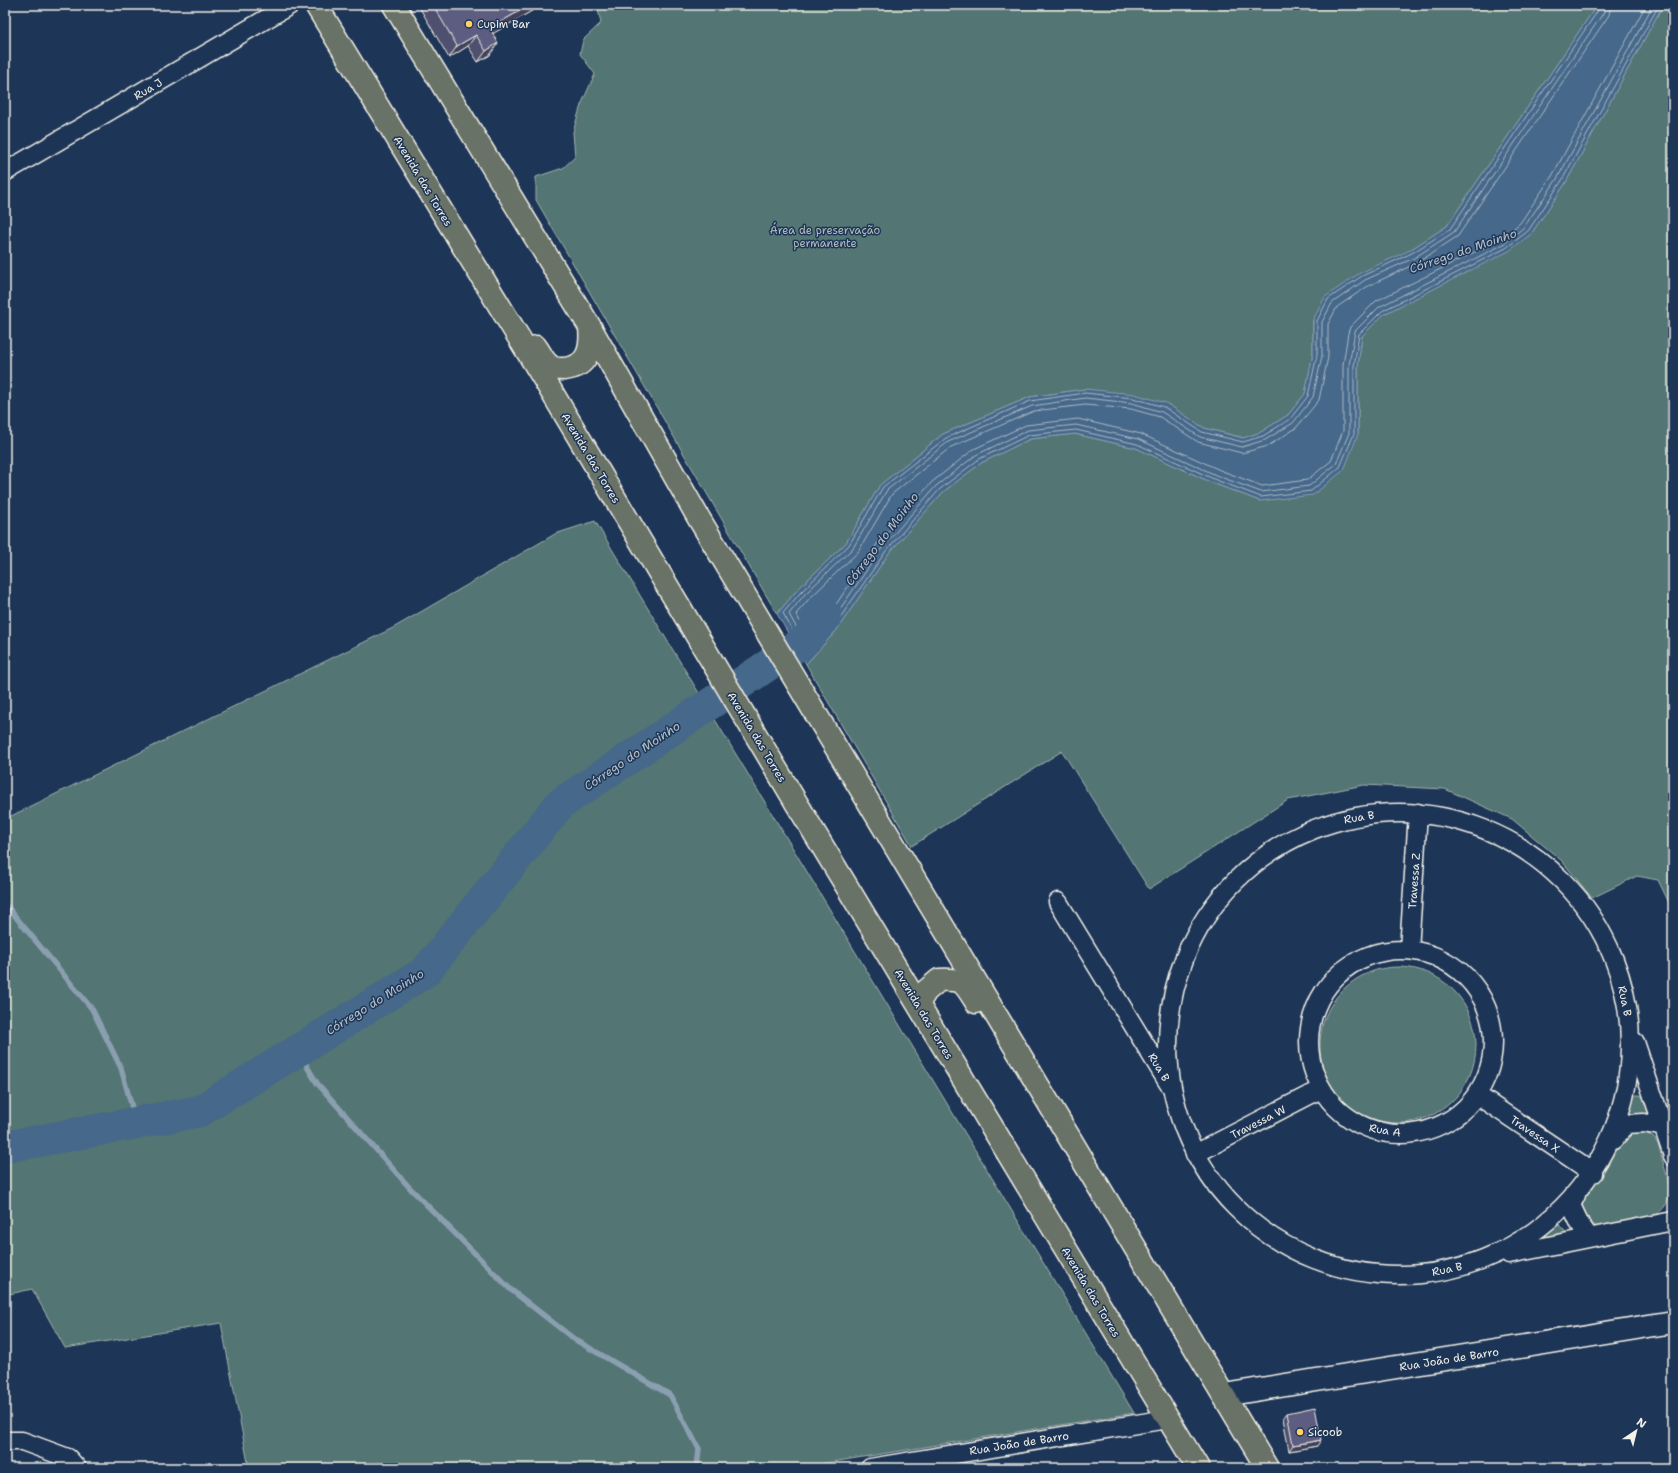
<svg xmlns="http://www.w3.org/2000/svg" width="1678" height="1473" font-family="'Shantell Sans',sans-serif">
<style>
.green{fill:#537473;stroke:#a4b2ae}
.water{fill:#44688b;stroke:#8a9fb0}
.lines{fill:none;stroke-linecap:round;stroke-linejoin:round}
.shore{stroke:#aebac3;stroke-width:1}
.stream{stroke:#8a9fb0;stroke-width:5.5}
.river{stroke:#44688b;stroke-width:32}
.minor-casing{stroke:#f4f1e8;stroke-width:21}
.tertiary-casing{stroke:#f4f1e8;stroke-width:25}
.primary-casing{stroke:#f4f1e8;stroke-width:25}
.minor{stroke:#1d3557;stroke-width:18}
.tertiary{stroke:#1d3557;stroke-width:22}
.primary{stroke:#697266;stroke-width:22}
.wall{fill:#4f506f;stroke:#f4f1e8}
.shaded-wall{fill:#40415a;stroke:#f4f1e8}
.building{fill:#5c5d81;stroke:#f4f1e8}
.poi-dot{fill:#ffd166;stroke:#1d3557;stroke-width:1.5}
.labels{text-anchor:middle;stroke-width:3;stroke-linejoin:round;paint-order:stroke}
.poi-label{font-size:11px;fill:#f4f1e8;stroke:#1d3557;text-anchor:start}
.street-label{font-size:11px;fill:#f4f1e8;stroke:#1d3557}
.park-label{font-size:11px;fill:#b4bfb9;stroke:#1d3557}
.water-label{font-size:12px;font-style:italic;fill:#b6c1c7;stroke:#1d3557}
</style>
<rect width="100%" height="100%" fill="#1d3557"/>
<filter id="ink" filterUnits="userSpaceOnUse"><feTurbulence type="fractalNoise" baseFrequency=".025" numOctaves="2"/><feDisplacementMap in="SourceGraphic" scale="8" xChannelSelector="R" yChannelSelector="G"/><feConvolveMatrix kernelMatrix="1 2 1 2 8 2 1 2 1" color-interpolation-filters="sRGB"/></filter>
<g filter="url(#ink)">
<path class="green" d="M 597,5 L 1597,5 L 1447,226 L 1410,250 L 1313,320 L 1313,354 L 1305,394 L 1288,415 L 1261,432 L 1244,438 L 1204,428 L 1166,403 L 1085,389 L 1030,397 L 943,434 L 880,485 L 846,543 L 798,589 L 777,614 L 536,200 L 536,177 L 563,168 L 575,157 L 573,132 L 581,105 L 595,74 L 580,54 L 583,40 L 601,23 Z
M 1663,5 L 1673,5 L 1673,911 L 1658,880 L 1637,876 L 1592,898 L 1562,861 L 1512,819 L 1445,789 L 1364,785 L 1288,800 L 1149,889 L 1062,751 L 912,846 L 806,664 L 836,631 L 889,553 L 943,492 L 981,463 L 1030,439 L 1075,434 L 1136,448 L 1215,484 L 1260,501 L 1358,434 L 1358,366 L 1362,336 L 1384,314 L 1443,284 L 1531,234 L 1565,184 Z
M 595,521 L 1134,1413 L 795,1468 L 249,1468 L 221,1323 L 65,1348 L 32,1289 L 5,1295 L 5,819 L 393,628 L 555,534 Z
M1320 1045a78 78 0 1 1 156 0a78 78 0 1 1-156 0Z
M 1635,1095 L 1640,1095 L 1646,1099 L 1648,1115 L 1628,1116 L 1630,1100 Z
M 1643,1131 L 1654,1138 L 1658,1144 C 1661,1158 1667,1172 1669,1186 C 1674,1224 1624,1223 1598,1227 C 1584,1221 1579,1209 1585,1194 L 1618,1141 L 1629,1132 Z
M 1556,1217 L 1559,1225 L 1571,1237 L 1528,1241 Z"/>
<path class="water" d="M 1597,5 L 1663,5 L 1565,184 L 1531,234 L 1509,251 L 1384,314 L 1362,336 L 1358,366 L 1358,434 L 1344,470 L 1313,495 L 1260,501 L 1215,484 L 1136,448 L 1075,434 L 1030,439 L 981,463 L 943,492 L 889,553 L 836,631 L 806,664 L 777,614 L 798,589 L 846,543 L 880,485 L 943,434 L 1030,397 L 1085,389 L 1134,394 L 1166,403 L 1204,428 L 1243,438 L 1261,432 L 1288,415 L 1305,394 L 1313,354 L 1313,320 L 1325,297 L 1360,273 L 1410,250 L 1447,226 Z"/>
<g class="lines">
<path class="shore" d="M 1600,5 L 1599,9 L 1450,229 L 1412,253 L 1362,276 L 1328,299 L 1317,321 L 1317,355 L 1308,396 L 1290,419 L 1263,436 L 1243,442 L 1202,432 L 1164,407 L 1133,398 L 1085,393 L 1030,401 L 946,438 L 883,487 L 849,545 L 801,592 L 783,613 L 806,655 L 809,655 L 833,628 L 886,551 L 940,489 L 979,459 L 1029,435 L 1076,430 L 1137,444 L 1216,480 L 1261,497 L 1311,491 L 1340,467 L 1354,434 L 1354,366 L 1359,334 L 1382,311 L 1506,248 L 1528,231 L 1561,182 L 1659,5
M 1605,5 L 1604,12 L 1454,232 L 1414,258 L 1365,280 L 1332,303 L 1322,322 L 1322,356 L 1313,397 L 1293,423 L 1265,440 L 1242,447 L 1200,437 L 1162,412 L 1132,403 L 1085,398 L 1032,406 L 948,442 L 887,490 L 853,548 L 804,595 L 789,614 L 807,647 L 809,647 L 829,625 L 882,548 L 936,486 L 976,455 L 1028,430 L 1076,425 L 1138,439 L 1218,476 L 1261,492 L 1309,486 L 1336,464 L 1349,433 L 1349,365 L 1355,331 L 1379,307 L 1504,244 L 1524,227 L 1557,179 L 1653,5
M 1611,5 L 1609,15 L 1458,236 L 1417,263 L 1368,286 L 1337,307 L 1328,324 L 1328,357 L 1319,400 L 1296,428 L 1268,446 L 1242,453 L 1198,442 L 1160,417 L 1131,409 L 1085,405 L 1034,411 L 951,447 L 892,494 L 858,552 L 809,599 L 796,614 L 808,636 L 810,637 L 824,622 L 877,544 L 932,482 L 974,449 L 1026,425 L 1078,419 L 1141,434 L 1220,470 L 1262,486 L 1307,480 L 1331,461 L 1343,431 L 1343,365 L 1348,333 L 1350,327 L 1376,301 L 1501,239 L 1520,223 L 1552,176 L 1646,5"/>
<path class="stream" d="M 5,904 L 92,1009 L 121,1068 L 136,1122
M 297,1050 L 317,1083 L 409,1187 L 510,1289 L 574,1339 L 670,1395 L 699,1449 L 697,1468"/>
<path class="river" d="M 5,1147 L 200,1111 L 425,972 L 560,804 L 807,639 L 825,615"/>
<g class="minor-casing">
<path id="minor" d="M 5,172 L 290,5
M1168 1044a231 231 0 1 1 462 0a231 231 0 1 1-462 0Z
M 1058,902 L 1169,1084
M1309 1042a92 92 0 1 1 184 0a92 92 0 1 1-184 0Z
M 1409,950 L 1418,813
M 1635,1042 L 1673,1156
M 1477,1095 L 1593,1173
M 1613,1140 L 1627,1124 L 1644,1123 L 1664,1127
M 1195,1154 L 1321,1089
M 1576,1195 L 1571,1205 L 1580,1224 L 1589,1237
M 1509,1254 L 1673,1221
M 5,1441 L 22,1441 L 68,1458 L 77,1468
M 870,1468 L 1167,1419"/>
</g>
<g class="tertiary-casing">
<path id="tertiary" d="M 1224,1395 L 1673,1322"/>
</g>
<g class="primary-casing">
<path id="primary" d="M 316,5 L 541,374 L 797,804 L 1198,1468
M 394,5 L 590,327 L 698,517 L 1267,1468
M 536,347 C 540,352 543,361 549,365 C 553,369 558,369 564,369 C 588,367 592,349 590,327
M 918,1004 L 926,991 L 939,980 C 963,979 964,982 976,1002"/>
</g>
<use href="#minor" class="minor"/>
<use href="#tertiary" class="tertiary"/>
<use href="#primary" class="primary"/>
</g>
<path class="wall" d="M 418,5 L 538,5 L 535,9 L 493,33 L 490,55 L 478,62 L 468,46 L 449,58 Z
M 1287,1413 L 1317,1446 L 1289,1451 L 1283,1418 Z"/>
<path class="shaded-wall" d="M 530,5 L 538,5 L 535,9 L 482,40 L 490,28 Z
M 476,35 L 468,46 L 449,58 L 457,46 Z
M 498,43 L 490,55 L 478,62 L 486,51 Z
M 1321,1440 L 1317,1446 L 1289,1451 L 1293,1445 Z"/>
<path class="building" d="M 433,5 L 530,5 L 490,28 L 498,43 L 486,51 L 476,35 L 457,46 Z
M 1315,1407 L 1321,1440 L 1293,1445 L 1287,1413 Z"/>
</g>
<g class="poi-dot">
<circle cx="469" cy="24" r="4"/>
<circle cx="1300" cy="1432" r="4"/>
</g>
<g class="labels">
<g class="poi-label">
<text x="477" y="28">Cupim Bar</text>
<text x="1308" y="1436">Sicoob</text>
</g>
<g class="street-label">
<text transform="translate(148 89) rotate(-30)" y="4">Rua J</text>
<text transform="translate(423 181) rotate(59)" y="4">Avenida das Torres</text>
<text transform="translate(591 458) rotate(59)" y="4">Avenida das Torres</text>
<text transform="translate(757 737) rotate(59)" y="4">Avenida das Torres</text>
<text transform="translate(1359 817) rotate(-10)" y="4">Rua B</text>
<text transform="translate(1414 881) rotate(-86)" y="4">Travessa Z</text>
<text transform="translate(1625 1001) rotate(78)" y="4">Rua B</text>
<text transform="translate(924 1014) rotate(59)" y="4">Avenida das Torres</text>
<text transform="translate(1159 1067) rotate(59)" y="4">Rua B</text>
<text transform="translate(1258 1122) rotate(-27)" y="4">Travessa W</text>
<text transform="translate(1385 1130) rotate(10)" y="4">Rua A</text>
<text transform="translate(1535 1134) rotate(34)" y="4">Travessa X</text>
<text transform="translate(1447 1269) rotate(-12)" y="4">Rua B</text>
<text transform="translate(1091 1292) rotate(59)" y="4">Avenida das Torres</text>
<text transform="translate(1449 1359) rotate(-9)" y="4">Rua João de Barro</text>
<text transform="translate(1019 1443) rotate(-9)" y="4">Rua João de Barro</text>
</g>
<g class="park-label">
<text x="825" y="234">Área de preservação<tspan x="825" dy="13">permanente</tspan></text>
</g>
<g class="water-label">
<text transform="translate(1463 251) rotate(-19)" y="4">Córrego do Moinho</text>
<text transform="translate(882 539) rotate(-53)" y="4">Córrego do Moinho</text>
<text transform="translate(632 756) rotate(-34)" y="4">Córrego do Moinho</text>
<text transform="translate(375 1002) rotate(-32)" y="4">Córrego do Moinho</text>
</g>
</g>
<rect width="1678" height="1473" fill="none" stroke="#1d3557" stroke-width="20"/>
<rect x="10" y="10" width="1658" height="1453" fill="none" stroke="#f4f1e8" stroke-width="1.5" filter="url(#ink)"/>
<g transform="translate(1636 1431) rotate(35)" stroke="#1d3557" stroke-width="3" paint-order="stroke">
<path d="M0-3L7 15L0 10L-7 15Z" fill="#f4f1e8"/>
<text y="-6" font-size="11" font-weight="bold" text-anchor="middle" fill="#f4f1e8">N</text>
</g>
</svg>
